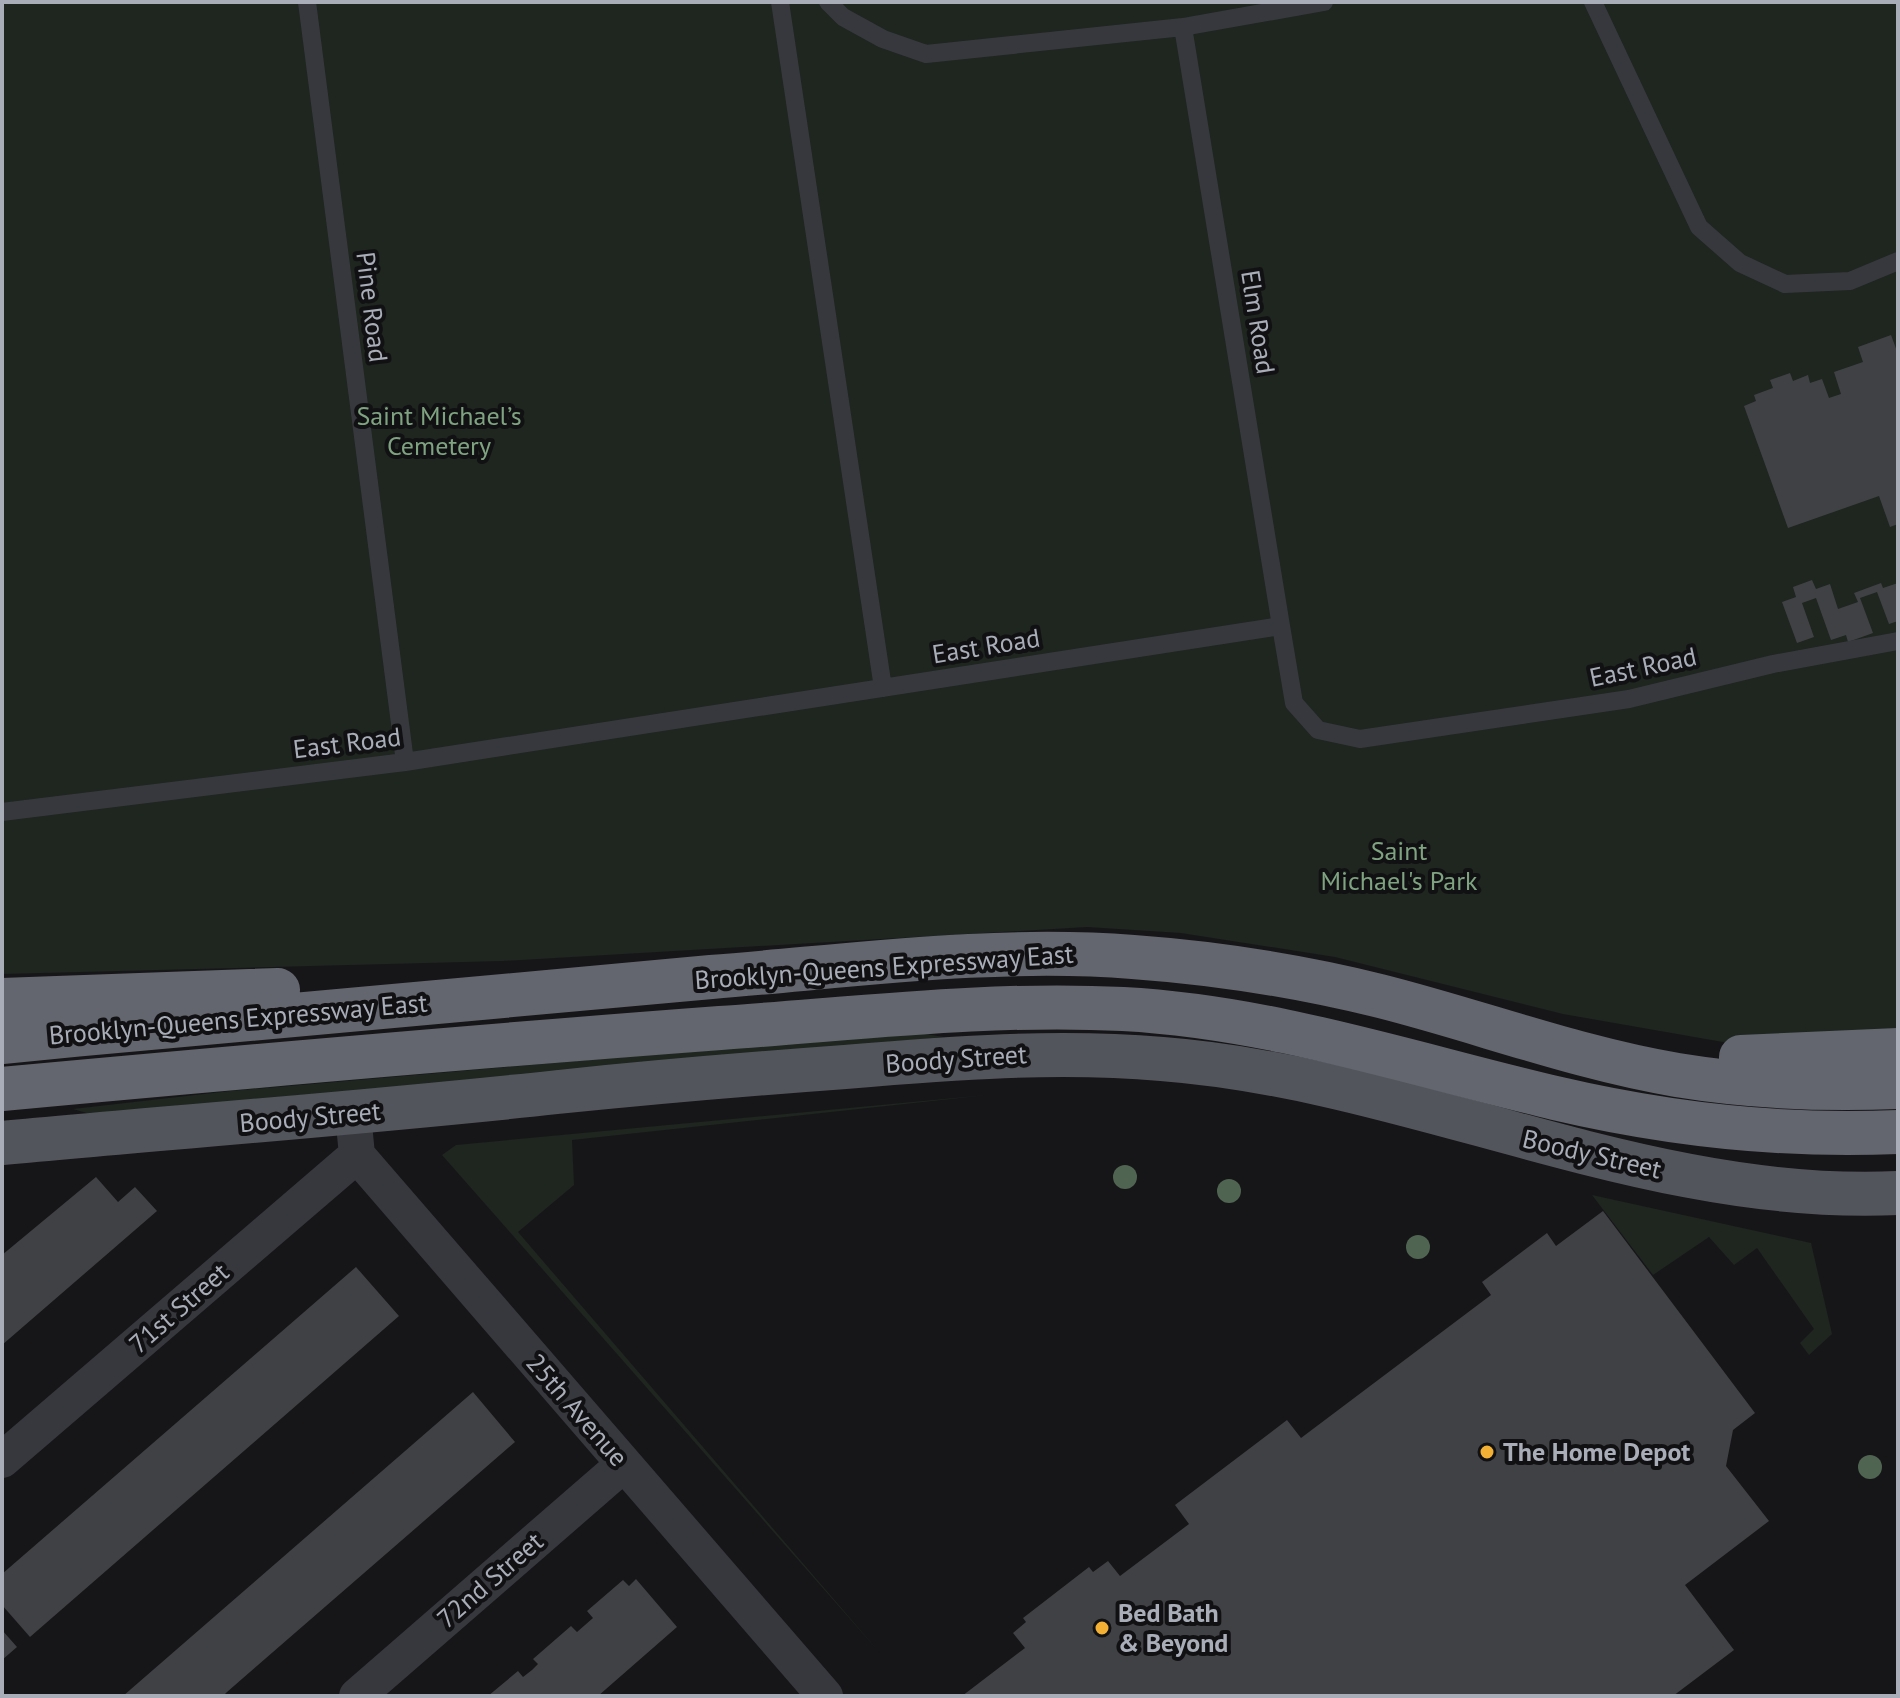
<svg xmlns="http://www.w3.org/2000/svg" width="1900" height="1698" font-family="'PT Sans',sans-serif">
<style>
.green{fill:#1e261f}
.building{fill:#404145}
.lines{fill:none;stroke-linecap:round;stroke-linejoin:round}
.service{stroke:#37383d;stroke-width:18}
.minor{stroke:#37383d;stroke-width:36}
.primary{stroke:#53555c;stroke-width:44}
.motorway{stroke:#63666e;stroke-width:44}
.tree{fill:#506452}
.poi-dot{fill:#f2b134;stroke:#111113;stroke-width:3}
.labels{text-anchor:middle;stroke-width:8;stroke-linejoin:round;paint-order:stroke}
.street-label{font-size:26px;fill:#a8adb8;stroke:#111113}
.park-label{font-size:26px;fill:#7fa381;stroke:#111113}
.poi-label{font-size:26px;font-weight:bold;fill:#a8adb8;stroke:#111113;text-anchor:start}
</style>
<rect width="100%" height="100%" fill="#161618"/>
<path class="green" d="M 2,2 L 1898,2 L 1898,1031 L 1723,1042 L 1563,1014 L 1335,957 L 1181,933 L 1087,927 L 502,961 L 2,974 Z
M 913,1032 L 944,1037 L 90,1114 L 73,1109 L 230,1091 Z
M 987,1095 L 572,1140 L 574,1185 L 518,1232 L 880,1653 L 442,1155 L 456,1145 Z
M 1592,1195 L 1811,1243 L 1832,1334 L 1809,1355 L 1800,1343 L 1814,1329 L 1757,1248 L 1734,1265 L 1709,1237 L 1653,1275 Z"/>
<path class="building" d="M 1891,335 L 1898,354 L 1898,524 L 1890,527 L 1879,496 L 1788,528 L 1744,406 L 1756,401 L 1754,395 L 1773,388 L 1770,380 L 1790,373 L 1793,381 L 1808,375 L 1810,383 L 1822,379 L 1829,398 L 1841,394 L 1834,372 L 1863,362 L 1858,347 Z
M 1812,580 L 1816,589 L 1830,584 L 1838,609 L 1858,602 L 1854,593 L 1881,583 L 1883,588 L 1898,583 L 1898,621 L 1889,624 L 1877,592 L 1860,598 L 1873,633 L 1848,642 L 1846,635 L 1831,640 L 1816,598 L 1802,603 L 1814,637 L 1797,643 L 1782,602 L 1796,597 L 1793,587 Z
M 96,1177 L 118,1202 L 135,1187 L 157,1211 L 2,1345 L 2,1255 Z
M 1603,1211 L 1755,1413 L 1733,1430 L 1726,1466 L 1769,1521 L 1685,1585 L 1734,1650 L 1673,1696 L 962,1696 L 1025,1648 L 1013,1633 L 1026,1622 L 1023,1618 L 1089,1567 L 1093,1572 L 1108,1561 L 1120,1576 L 1189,1524 L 1175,1505 L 1287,1420 L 1301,1438 L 1491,1295 L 1482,1282 L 1547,1233 L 1556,1246 Z
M 356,1267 L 399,1316 L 30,1637 L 2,1605 L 2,1574 Z
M 473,1392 L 515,1442 L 227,1692 L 223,1696 L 123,1696 Z
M 636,1579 L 677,1627 L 598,1696 L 488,1696 L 518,1671 L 523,1677 L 532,1670 L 538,1664 L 533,1659 L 571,1626 L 577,1632 L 593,1618 L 587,1611 L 623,1580 L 629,1586 Z
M 2,1630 L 17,1647 L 2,1660 Z"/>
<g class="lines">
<path class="service" d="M 307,2 L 405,762
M 780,2 L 883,688
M 828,2 L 843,17 L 883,39 L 926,54 L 1183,27 L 1324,2
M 1593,2 L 1699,227 L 1740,263 L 1785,284 L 1850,281 L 1898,261
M 1183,27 L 1281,626
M 2,812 L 405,762 L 1281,626 L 1294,703 L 1318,730 L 1360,739 L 1629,699 L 1773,664 L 1898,641"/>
<path class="minor" d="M 353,1114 L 357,1155 L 825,1696
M 2,1460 L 357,1155
M 357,1696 L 624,1464"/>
<path class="primary" d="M 2,1143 C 187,1126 373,1112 558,1092 C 654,1082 749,1074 845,1067 C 951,1058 1056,1050 1162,1059 C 1412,1078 1644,1205 1898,1193"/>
<path class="motorway" d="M 2,1000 L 278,990
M 2,1042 C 238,1019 474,997 711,977 C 851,966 993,946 1133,957 C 1216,963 1299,976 1380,996 C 1479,1021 1576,1058 1677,1075 C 1750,1087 1825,1090 1898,1087
M 1741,1057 L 1898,1050
M 2,1089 C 241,1067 480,1046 720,1028 C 853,1019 989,1002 1123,1009 C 1272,1017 1411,1064 1555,1098 C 1666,1124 1784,1137 1898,1132"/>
</g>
<g class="tree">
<circle cx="1125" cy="1177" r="12"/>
<circle cx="1229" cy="1191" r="12"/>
<circle cx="1418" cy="1247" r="12"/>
<circle cx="1870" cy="1467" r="12"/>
</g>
<g class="poi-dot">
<circle cx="1487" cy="1452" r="8"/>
<circle cx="1102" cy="1628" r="8"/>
</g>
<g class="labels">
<g class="street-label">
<text transform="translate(372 307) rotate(83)" y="9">Pine Road</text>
<text transform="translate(1258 322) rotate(81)" y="9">Elm Road</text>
<text transform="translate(986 646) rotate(-9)" y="9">East Road</text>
<text transform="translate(1643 667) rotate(-12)" y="9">East Road</text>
<text transform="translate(347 743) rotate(-7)" y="9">East Road</text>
<text transform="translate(884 967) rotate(-4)" y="9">Brooklyn-Queens Expressway East</text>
<text transform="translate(238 1019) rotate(-5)" y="9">Brooklyn-Queens Expressway East</text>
<text transform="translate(956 1059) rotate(-4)" y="9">Boody Street</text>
<text transform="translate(310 1117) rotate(-5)" y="9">Boody Street</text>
<text transform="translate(1592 1154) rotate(13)" y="9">Boody Street</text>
<text transform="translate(179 1308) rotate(-41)" y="9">71st Street</text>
<text transform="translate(577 1410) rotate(49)" y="9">25th Avenue</text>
<text transform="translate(490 1580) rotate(-41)" y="9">72nd Street</text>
</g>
<g class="park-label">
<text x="439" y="425">Saint Michael’s<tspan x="439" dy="30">Cemetery</tspan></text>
<text x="1399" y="860">Saint<tspan x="1399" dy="30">Michael's Park</tspan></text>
</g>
<g class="poi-label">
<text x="1503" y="1461">The Home Depot</text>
<text x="1118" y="1622">Bed Bath<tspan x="1118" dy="30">&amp; Beyond</tspan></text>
</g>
</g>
<rect width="1900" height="1698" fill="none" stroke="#a8adb8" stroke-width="8"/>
</svg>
